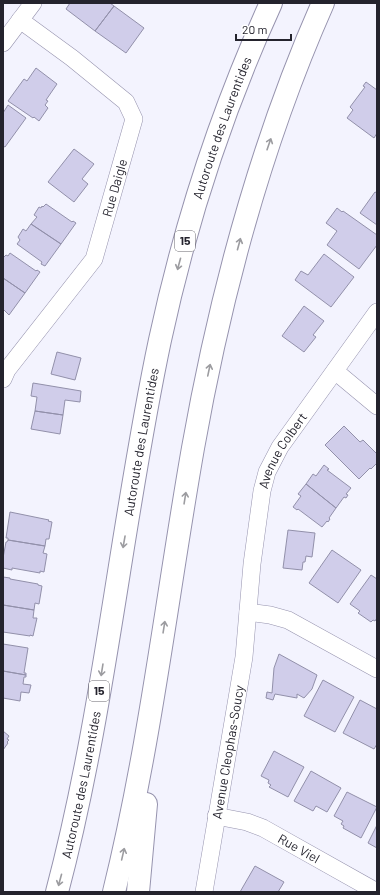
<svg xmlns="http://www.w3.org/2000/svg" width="380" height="895" font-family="Barlow,sans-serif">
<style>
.building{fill:#d0cdea;stroke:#9290aa}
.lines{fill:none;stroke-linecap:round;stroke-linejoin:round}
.street-casing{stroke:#9693ae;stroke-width:18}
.highway-casing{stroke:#9693ae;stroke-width:24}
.street{stroke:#fff;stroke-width:17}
.highway{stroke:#fff;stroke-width:22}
.oneway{stroke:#9c9ca0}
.labels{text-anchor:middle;stroke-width:4;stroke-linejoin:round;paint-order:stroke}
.shield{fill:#fff;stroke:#66656c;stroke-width:1}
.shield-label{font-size:12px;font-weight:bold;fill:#24232d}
.street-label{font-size:13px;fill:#24232d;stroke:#fff}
</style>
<rect width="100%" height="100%" fill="#f3f3fe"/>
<path class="building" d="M 70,3 L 110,3 L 114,6 L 95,31 L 66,9 Z
M 114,6 L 144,28 L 126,53 L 95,31 Z
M 36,68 L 57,84 L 46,100 L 48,101 L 45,105 L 48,108 L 39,121 L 34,117 L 33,118 L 8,101 L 24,79 L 27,81 Z
M 366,82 L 377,90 L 377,133 L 374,138 L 347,118 L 353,110 L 350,107 L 365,87 L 363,86 Z
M 8,105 L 26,118 L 5,147 L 3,146 L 3,113 Z
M 74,149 L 94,164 L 82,179 L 88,184 L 74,202 L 48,182 Z
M 375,192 L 377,193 L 377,225 L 360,213 Z
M 46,204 L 72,222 L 73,221 L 76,223 L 61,244 L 31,224 L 37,217 L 34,215 L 39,207 L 41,208 L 42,206 L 43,207 Z
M 337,208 L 342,212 L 343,211 L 377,235 L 377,245 L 359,269 L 327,245 L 337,231 L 326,223 Z
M 31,224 L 61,244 L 45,266 L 41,264 L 42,262 L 17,244 L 20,240 L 18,237 L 23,229 L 26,231 Z
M 10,253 L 36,271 L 37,270 L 40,272 L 25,293 L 3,278 L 3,258 L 6,255 L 8,256 Z
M 324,254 L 354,277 L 331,307 L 295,280 L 301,271 L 308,275 Z
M 3,278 L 25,293 L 9,315 L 3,309 Z
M 304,306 L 324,321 L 313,335 L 316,337 L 304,352 L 282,336 Z
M 57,352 L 81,358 L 75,380 L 51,374 Z
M 33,383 L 81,391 L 80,402 L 65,400 L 63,415 L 35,411 L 37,397 L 31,396 Z
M 35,411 L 63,415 L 60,434 L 31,429 Z
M 344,426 L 360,442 L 363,440 L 377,454 L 377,463 L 371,469 L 370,468 L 359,479 L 325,445 Z
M 324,465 L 329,469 L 327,470 L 351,488 L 346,494 L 348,495 L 346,498 L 344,497 L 336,508 L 306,484 L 313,474 L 316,476 Z
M 306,484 L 336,508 L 329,518 L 330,519 L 328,522 L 327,521 L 322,527 L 298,509 L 297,510 L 293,507 L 301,496 L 298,494 Z
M 10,512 L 49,520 L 48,521 L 52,522 L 49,539 L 46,539 L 45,546 L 8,540 L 8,538 L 6,538 Z
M 288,530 L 315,533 L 312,557 L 306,556 L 305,562 L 303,562 L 302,570 L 283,568 Z
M 8,540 L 45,546 L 43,553 L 47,554 L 44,572 L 40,571 L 40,573 L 12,568 L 12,570 L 3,568 L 3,558 L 6,542 L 7,542 Z
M 332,550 L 361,570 L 338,603 L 309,583 Z
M 371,575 L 377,579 L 377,618 L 375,621 L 373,620 L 371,622 L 358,613 L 360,611 L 350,604 Z
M 3,577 L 10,578 L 10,579 L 38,584 L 38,585 L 42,586 L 39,604 L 35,603 L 34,610 L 3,605 Z
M 3,605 L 34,610 L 33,618 L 37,618 L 33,636 L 30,635 L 30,636 L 3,632 Z
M 3,644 L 28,648 L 24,673 L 26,673 L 26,675 L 3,671 Z
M 279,654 L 317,675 L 312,689 L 304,698 L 297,694 L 297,698 L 275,694 L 273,700 L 266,698 L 267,692 L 272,693 L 274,668 Z
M 3,671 L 26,675 L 26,677 L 24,677 L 23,684 L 31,685 L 29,693 L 21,692 L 20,701 L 3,698 Z
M 323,680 L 354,697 L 335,732 L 304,716 Z
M 360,700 L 377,709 L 377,744 L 374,749 L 343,733 Z
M 3,731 L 9,736 L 7,739 L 9,740 L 7,742 L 8,743 L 3,750 Z
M 274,751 L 304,767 L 288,797 L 269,787 L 271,785 L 268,783 L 269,780 L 261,776 Z
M 311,771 L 341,788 L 327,812 L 316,806 L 313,811 L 294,801 Z
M 347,792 L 377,807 L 361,838 L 343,828 L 344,826 L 341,824 L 343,821 L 334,816 Z
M 377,825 L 377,848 L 368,843 Z
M 255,866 L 284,882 L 278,892 L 240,892 Z"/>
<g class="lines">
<g class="street-casing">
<g id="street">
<path d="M 3,43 L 33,3"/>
<path d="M 335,371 L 377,406"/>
<path id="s1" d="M 3,379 L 7,370 L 94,259 L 134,119 L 126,102 L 72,58 L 20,20"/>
<path d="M 248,612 L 270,615 L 288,620 L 377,669"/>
<path id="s2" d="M 216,816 L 247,822 L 263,828 L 377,892"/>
<path id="s3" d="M 204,892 L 244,657 L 252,564 L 262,491 L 267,472 L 280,447 L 377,312"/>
</g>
</g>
<g class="highway-casing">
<g id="highway">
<path id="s4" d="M 57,892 C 105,711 121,523 160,340 C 185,224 222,110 271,3"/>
<path d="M 114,892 C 150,746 167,596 193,448 C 220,296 260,145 323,3"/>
<path d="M 138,892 L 146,804"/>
</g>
</g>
<use href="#street" class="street"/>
<use href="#highway" class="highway"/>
</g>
<defs><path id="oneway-shaft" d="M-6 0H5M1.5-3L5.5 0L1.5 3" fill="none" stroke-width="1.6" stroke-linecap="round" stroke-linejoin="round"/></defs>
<g class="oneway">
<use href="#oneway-shaft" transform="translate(269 144) rotate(-71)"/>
<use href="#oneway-shaft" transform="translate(239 244) rotate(-75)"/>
<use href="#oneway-shaft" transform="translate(179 264) rotate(105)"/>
<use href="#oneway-shaft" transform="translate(209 370) rotate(-78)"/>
<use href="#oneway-shaft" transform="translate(185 498) rotate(-81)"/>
<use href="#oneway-shaft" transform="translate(124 542) rotate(100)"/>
<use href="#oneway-shaft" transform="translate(164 627) rotate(-81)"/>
<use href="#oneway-shaft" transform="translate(102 670) rotate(99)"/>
<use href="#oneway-shaft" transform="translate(123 854) rotate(-77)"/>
<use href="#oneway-shaft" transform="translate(60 880) rotate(105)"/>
</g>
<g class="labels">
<g class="shield">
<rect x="175" y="231" width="20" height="20" rx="3"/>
<rect x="89" y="681" width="20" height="20" rx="3"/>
</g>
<g class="shield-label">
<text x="185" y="245">15</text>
<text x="99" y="695">15</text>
</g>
<g class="street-label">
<text dy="5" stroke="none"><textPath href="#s4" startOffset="783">Autoroute des Laurentides</textPath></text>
<text dy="5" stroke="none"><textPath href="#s1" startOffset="225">Rue Daigle</textPath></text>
<text dy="5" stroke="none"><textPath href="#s4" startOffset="458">Autoroute des Laurentides</textPath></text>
<text dy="5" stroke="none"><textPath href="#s3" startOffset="451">Avenue Colbert</textPath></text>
<text dy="5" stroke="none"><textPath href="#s3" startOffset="142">Avenue Cleophas-Soucy</textPath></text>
<text dy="5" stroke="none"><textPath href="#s4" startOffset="110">Autoroute des Laurentides</textPath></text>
<text dy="5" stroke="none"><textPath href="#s2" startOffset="90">Rue Viel</textPath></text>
</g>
</g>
<rect width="380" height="895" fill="none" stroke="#24232d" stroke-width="8"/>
<path d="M236 34v6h55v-6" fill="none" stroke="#24232d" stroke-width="2"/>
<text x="242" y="34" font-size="12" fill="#24232d" stroke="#ffffff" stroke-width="3" paint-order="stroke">20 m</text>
</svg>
